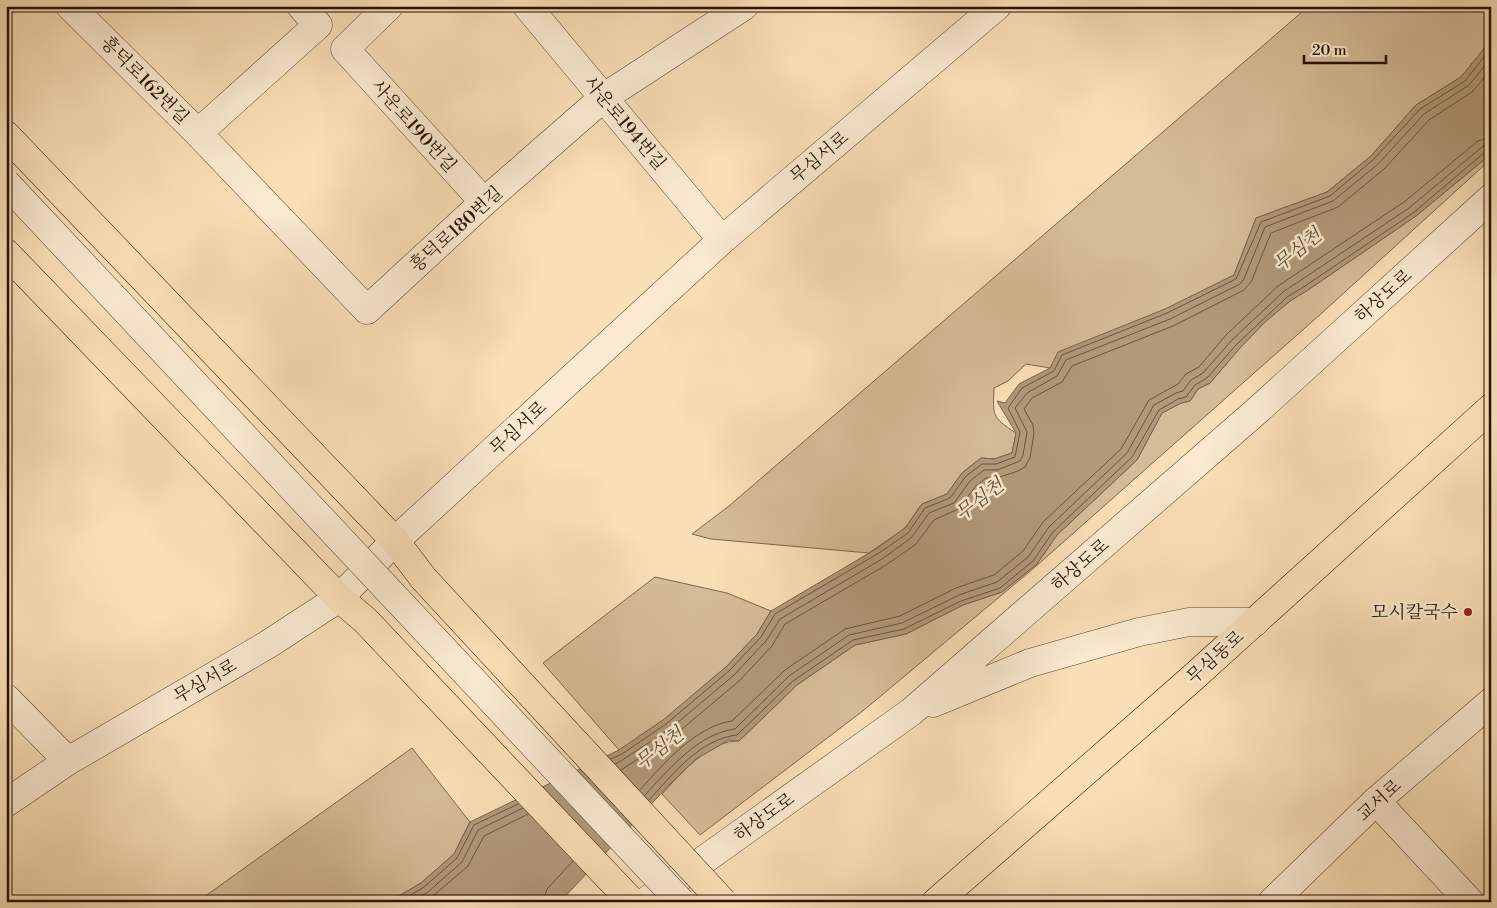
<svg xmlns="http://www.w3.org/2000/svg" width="1497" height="908" font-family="'Libre Bodoni','Noto Serif KR',serif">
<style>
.green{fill:#d5bc98;stroke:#7c664c}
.water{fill:#b19979;stroke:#796349}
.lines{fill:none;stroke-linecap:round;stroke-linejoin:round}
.shore{stroke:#6a553c;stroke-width:1}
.minor-casing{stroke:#59442e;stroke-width:29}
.major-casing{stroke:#241100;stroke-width:29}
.minor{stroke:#fbead0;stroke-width:28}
.major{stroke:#f9dfb7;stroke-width:28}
.minor-bridge-casing{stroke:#59442e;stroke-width:29;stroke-linecap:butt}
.major-bridge-casing{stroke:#241100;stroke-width:29;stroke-linecap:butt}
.minor-bridge{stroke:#fbead0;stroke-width:28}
.major-bridge{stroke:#f9dfb7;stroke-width:28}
.poi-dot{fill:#8f2418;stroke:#fbead0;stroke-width:2}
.labels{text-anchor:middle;stroke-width:5;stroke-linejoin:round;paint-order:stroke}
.street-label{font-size:18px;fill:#241100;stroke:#fbead0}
.poi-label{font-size:18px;fill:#241100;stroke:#fbead0;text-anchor:end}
.water-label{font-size:19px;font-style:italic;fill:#634e36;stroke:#fbead0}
</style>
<rect width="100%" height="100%" fill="#f9dfb7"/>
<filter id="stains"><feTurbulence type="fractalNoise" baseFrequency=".004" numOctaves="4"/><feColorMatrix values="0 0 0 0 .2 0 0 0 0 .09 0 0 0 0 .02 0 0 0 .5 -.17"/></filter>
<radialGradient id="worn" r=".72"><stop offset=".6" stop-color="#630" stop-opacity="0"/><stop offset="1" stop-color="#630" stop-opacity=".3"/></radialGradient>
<path class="green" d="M 1309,6 L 1491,6 L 1491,40 L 1461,77 L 1416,105 L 1371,156 L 1327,192 L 1256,218 L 1234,275 L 1050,368 L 1026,364 L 1008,381 L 994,388 C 993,415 991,417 1016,433 L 1012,453 L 994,459 L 981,458 L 962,473 L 947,494 L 922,504 L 905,528 L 869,553 L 711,539 L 692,534 L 729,506 Z
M 1491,154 L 1491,159 L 1323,312 L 1034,568 L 864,710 L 700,835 L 662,794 C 680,774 710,740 739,741 L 797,685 L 855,645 L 906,634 L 963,605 L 1002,592 L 1037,564 L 1057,535 L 1137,460 L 1162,413 L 1181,403 L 1190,401 L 1198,389 L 1210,383 L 1240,348 L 1265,322 L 1290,301 L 1308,290 L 1416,216 Z
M 655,577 L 727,593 L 771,611 L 757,634 L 727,666 L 664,720 L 619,750 L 543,663 Z
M 412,748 L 470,822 L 454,854 L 421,883 L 389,902 L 197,902 Z"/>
<path class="water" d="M 1491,40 L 1491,154 L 1416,216 L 1308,290 L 1290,301 L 1265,322 L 1240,348 L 1210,383 L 1198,389 L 1190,401 L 1181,403 L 1162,413 L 1137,460 L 1057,535 L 1037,564 L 1002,592 L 963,605 L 906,634 L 855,645 L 797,685 L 739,741 L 729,740 L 696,759 L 669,785 L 560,902 L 389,902 L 421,883 L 454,854 L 470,822 L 619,750 L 663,720 L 727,666 L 757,634 L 771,611 L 876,549 L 905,528 L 922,504 L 947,494 L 962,473 L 981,458 L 994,459 L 1012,453 L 1016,433 L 997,401 L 1005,403 L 1019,384 L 1050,368 L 1058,352 L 1165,309 L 1234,275 L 1256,218 L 1327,192 L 1371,156 L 1416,105 L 1461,77 Z"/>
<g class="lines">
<path class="shore" d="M 611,759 L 622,754 L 666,724 L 730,670 L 761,637 L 775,614 L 879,553 L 908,533 L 925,508 L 950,498 L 966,476 L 982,464 L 996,464 L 1015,457 L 1020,432 L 1008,408 L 1022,388 L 1054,371 L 1062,355 L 1167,313 L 1236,279 L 1261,222 L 1330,196 L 1374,159 L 1420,109 L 1465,81 L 1491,48
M 616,764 L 670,729 L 734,675 L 766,641 L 780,619 L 882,559 L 911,538 L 929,513 L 954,503 L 970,481 L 984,470 L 997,470 L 1020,461 L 1023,455 L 1027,432 L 1015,408 L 1027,393 L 1057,376 L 1066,360 L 1170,319 L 1240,284 L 1244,279 L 1265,227 L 1333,201 L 1378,164 L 1424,114 L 1469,85 L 1491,58
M 621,770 L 675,735 L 739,681 L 772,646 L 785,624 L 886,565 L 916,544 L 934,520 L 958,509 L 976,486 L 986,478 L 1000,477 L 1018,471 L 1025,467 L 1030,458 L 1034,433 L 1033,425 L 1024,409 L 1032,398 L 1062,382 L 1072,366 L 1173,326 L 1244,290 L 1251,282 L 1271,233 L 1338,207 L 1384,169 L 1429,120 L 1472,92 L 1491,70
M 640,790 C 663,764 696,726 732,721 L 785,670 L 845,629 L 900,616 L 956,588 L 994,575 L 1023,551 L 1043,522 L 1121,449 L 1149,400 L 1178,384 L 1186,374 L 1199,367 L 1226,335 L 1278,286 L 1404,202 L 1478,141 L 1491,137
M 645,795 C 668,770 699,733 735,729 L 789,676 L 849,635 L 902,623 L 959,595 L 997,582 L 1028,557 L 1049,527 L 1127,453 L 1154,405 L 1176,393 L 1183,391 L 1191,380 L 1203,373 L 1232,340 L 1283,292 L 1409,208 L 1482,147 L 1491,145
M 649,800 C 673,774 700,739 737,735 L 793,681 L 853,640 L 904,629 L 961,601 L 1000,588 L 1033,561 L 1053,532 L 1132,457 L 1159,410 L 1178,399 L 1186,397 L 1195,385 L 1207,378 L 1236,345 L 1287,297 L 1305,286 L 1413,213 L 1485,152 L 1491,151
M 399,902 L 424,887 L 457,858 L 474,825 L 518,804
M 411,902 L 428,892 L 462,862 L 478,830 L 523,808
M 426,902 L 468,866 L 484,836 L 528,814
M 543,902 L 547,889 L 573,861"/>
<g class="minor-casing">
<path id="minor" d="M 70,6 L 198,133 L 367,310 L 484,202 L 603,98 L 744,6
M 389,6 L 345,49 L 484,202
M 527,6 L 722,240
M 198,133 L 318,25 L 301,6
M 6,698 L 68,761
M 933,703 L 1030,663 L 1139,632 L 1189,622 L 1255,622
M 1376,801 L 1470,902
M 6,803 L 68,761 L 267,645 L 339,598 L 395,541 L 722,240 L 997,6
M 645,902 L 911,712 L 1259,409 L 1491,198
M 1272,902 L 1376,801 L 1491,702"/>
</g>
<g class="major-casing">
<path id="major" d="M 6,135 L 395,541 L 424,579
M 6,253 L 339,598 L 365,620 L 632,902
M 936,902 L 1188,682 L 1491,408"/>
</g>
<use href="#minor" class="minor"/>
<use href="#major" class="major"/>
<g class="minor-bridge-casing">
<path id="minor-bridge" d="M 6,183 L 681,902"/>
</g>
<g class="major-bridge-casing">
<path id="major-bridge" d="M 424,579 L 723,902"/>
</g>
<use href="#minor-bridge" class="minor-bridge"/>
<use href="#major-bridge" class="major-bridge"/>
</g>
<circle class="poi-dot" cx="1468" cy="612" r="5"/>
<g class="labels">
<g class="street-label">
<text transform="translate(145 80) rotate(45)" y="6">흥덕로162번길</text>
<text transform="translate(625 123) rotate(50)" y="6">사운로194번길</text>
<text transform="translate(414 126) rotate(48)" y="6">사운로190번길</text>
<text transform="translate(819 157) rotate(-40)" y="6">무심서로</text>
<text transform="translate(456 229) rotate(-42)" y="6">흥덕로180번길</text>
<text transform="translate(1383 296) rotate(-42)" y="6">하상도로</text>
<text transform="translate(518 428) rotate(-43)" y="6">무심서로</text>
<text transform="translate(1080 565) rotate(-41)" y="6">하상도로</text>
<text transform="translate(1215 657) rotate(-42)" y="6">무심동로</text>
<text transform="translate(205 681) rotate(-30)" y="6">무심서로</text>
<text transform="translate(1379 800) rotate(-42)" y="6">교서로</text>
<text transform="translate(764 817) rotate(-36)" y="6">하상도로</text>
</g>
<g class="poi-label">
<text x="1458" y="618">모시칼국수</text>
</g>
<g class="water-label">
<text transform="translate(1297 249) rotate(-39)" y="7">무심천</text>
<text transform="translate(979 499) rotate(-38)" y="7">무심천</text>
<text transform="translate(659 748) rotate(-38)" y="7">무심천</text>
</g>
</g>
<rect width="1497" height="908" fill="none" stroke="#f9dfb7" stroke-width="25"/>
<rect x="8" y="8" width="1482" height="893" fill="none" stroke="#241100" stroke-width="2.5"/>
<rect x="12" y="12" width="1472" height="883" fill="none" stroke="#241100"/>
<path d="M1304 55v8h82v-8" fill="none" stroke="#241100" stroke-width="2.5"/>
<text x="1312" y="55" font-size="15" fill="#241100" stroke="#fbead0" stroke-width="4" paint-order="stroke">20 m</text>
<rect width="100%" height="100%" filter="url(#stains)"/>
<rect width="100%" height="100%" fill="url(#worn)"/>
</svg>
